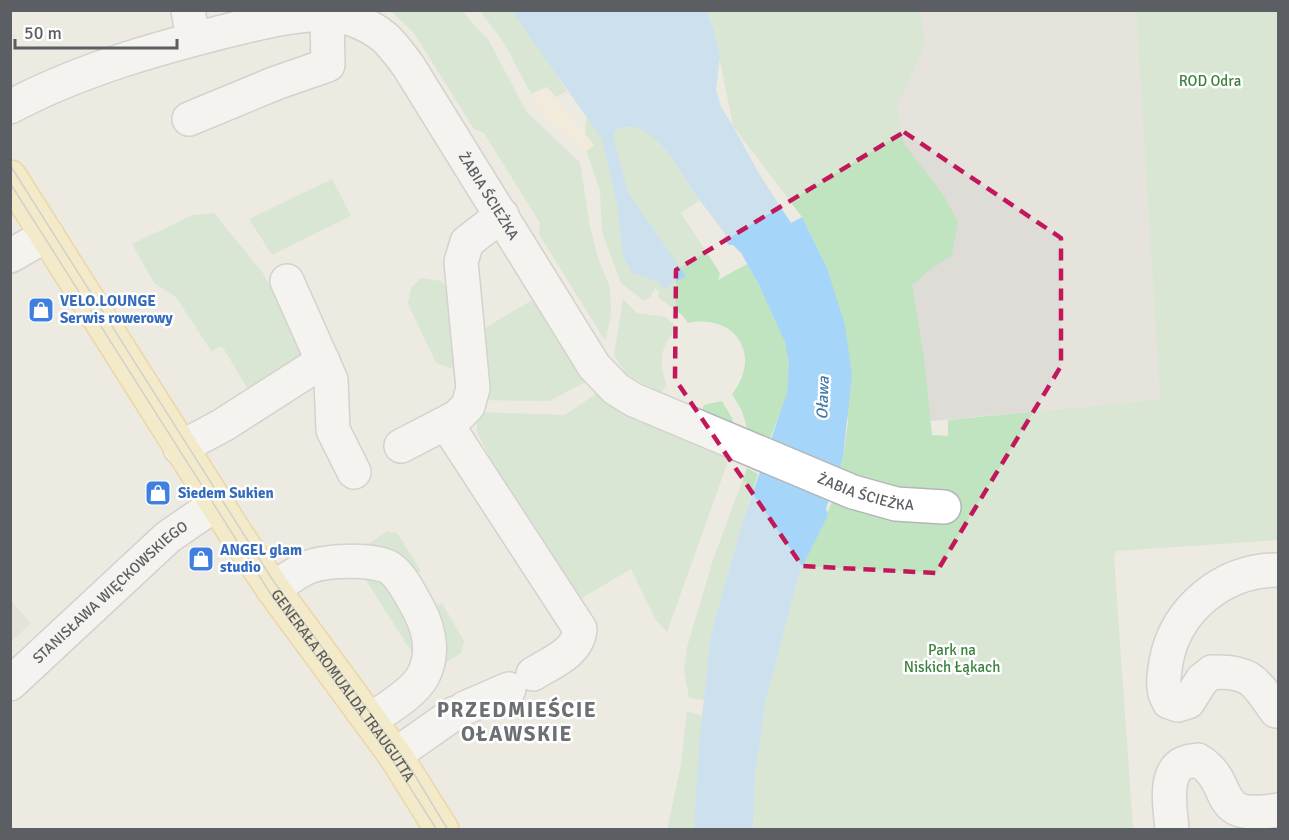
<svg xmlns="http://www.w3.org/2000/svg" width="1289" height="840" font-family="Signika,sans-serif">
<style>
.industrial{fill:#dedcd7}
.education{fill:#dcd9d1}
.green{fill:#c0e3c0}
.sand{fill:#f8eed2}
.water{fill:#a5d6fa}
.lines{fill:none;stroke-linecap:round;stroke-linejoin:round}
.minor-casing{stroke:#b3b5b9;stroke-width:36}
.major-casing{stroke:#e9c05f;stroke-width:36}
.minor{stroke:#fff;stroke-width:33}
.major{stroke:#faecaa;stroke-width:33}
.tram{stroke:#b1b2b2;stroke-width:1.5}
.marked{fill:none;stroke:#c2185b;stroke-width:4.5;stroke-dasharray:12 8;stroke-linejoin:round}
.labels{text-anchor:middle;stroke-width:5;stroke-linejoin:round;paint-order:stroke}
.park-label{font-size:15px;fill:#3a823c;stroke:#fff}
.street-label{font-size:15px;fill:#5b5e62;stroke:#fff}
.shop-label{font-size:15px;font-weight:bold;fill:#366cbe;stroke:#fff;text-anchor:start}
.water-label{font-size:16px;font-style:italic;fill:#4378ab;stroke:#fff}
.district-label{font-size:21px;font-weight:bold;letter-spacing:1.5px;fill:#6c7074;stroke:#fff}
</style>
<rect width="100%" height="100%" fill="#edeae2"/>
<path class="industrial" d="M 765,11 L 1136,11 L 1160,399 L 902,424 Z"/>
<path class="education" d="M 11,601 L 31,623 L 11,642 Z"/>
<path class="green" d="M 391,11 L 462,11 L 489,41 L 526,111 L 580,163 L 590,227 L 598,258 L 610,288 L 611,315 L 606,338 L 604,339 L 539,234 L 540,223 L 484,133 L 474,129 L 414,33 Z
M 480,11 L 512,11 L 548,61 L 567,91 L 556,97 L 547,87 L 531,94 L 504,43 Z
M 706,11 L 921,11 L 925,46 L 897,106 L 904,144 L 943,195 L 958,221 L 952,255 L 927,272 L 912,285 L 924,358 L 932,435 L 948,436 L 948,420 L 1160,399 L 1136,11 L 1278,11 L 1278,540 L 1116,551 L 1114,557 L 1133,829 L 753,829 L 755,776 L 766,700 L 800,571 L 832,502 L 836,503 L 837,500 L 837,474 L 843,457 L 848,422 L 827,268 L 802,217 L 733,126 L 714,30 Z
M 586,118 C 593,121 601,126 608,126 C 617,127 627,123 636,126 C 663,135 683,179 700,200 L 681,213 L 720,273 L 718,280 L 747,264 C 768,301 799,349 787,394 C 782,412 773,429 767,447 L 750,438 L 742,411 L 732,394 C 763,355 735,313 688,323 L 683,316 L 658,297 L 659,292 L 655,288 L 651,296 L 644,301 L 621,283 L 602,232 L 600,190 L 586,151 L 594,145 L 585,135 Z
M 332,179 L 351,216 L 272,255 L 249,219 Z
M 214,213 L 263,273 L 303,349 L 298,362 L 249,391 L 222,346 L 211,351 L 176,297 L 154,283 L 132,244 L 193,215 Z
M 421,278 L 441,281 L 454,295 L 459,371 L 436,363 L 408,304 L 411,288 Z
M 534,299 L 590,380 L 549,401 L 479,400 L 483,329 Z
M 623,299 L 637,313 L 665,317 L 678,328 C 661,343 657,364 667,384 L 661,393 L 626,374 L 614,355 Z
M 600,391 L 731,453 L 667,632 L 656,620 L 631,569 L 575,602 L 516,506 L 493,464 L 477,432 L 477,412 L 565,415 Z
M 722,401 L 732,418 L 734,430 L 700,414 L 704,405 Z
M 747,468 L 758,474 L 742,524 L 711,633 L 704,700 L 689,698 L 684,670 L 687,647 L 713,560 Z
M 387,531 L 397,533 L 421,571 L 413,575 L 388,553 L 367,545 Z
M 358,568 L 374,572 L 413,619 L 420,665 Z
M 442,603 L 464,641 L 461,653 L 442,665 L 432,609 Z
M 687,711 L 703,716 L 694,829 L 667,830 L 681,764 Z"/>
<path class="sand" d="M 547,87 L 594,145 L 586,151 L 542,116 L 531,94 Z"/>
<path class="water" d="M 512,11 L 706,11 L 714,30 L 720,57 L 716,89 L 721,107 L 733,126 L 758,172 L 791,223 L 802,217 L 827,268 L 845,325 L 852,375 L 843,457 L 826,509 L 828,515 L 800,571 L 766,700 L 755,776 L 753,829 L 694,829 L 699,745 L 711,633 L 742,524 L 787,393 L 789,363 L 785,342 L 760,287 L 741,253 L 733,245 L 729,245 L 723,238 L 726,235 C 716,221 705,208 695,194 C 678,169 651,113 616,130 L 613,136 L 628,192 L 686,276 L 663,289 L 659,282 L 631,272 L 623,256 L 617,204 L 602,139 Z"/>
<g class="lines">
<g class="minor-casing">
<g id="minor">
<path d="M 188,10 L 193,39"/>
<path id="s1" d="M 10,107 C 79,70 158,48 234,29 C 268,21 317,8 351,19 C 382,30 391,42 409,67 L 594,366 L 616,389 L 634,400 L 853,492 L 896,504 L 944,507"/>
<path d="M 189,119 L 276,83 L 328,65 L 327,16"/>
<path d="M 10,256 L 47,235"/>
<path d="M 287,281 L 331,380 L 333,430 L 354,472"/>
<path d="M 446,423 L 580,629 C 578,653 552,662 533,674"/>
<path d="M 401,446 L 457,417 L 468,406 L 473,388 L 461,262 L 467,242 L 502,215"/>
<path d="M 180,448 L 223,425 L 323,361"/>
<path d="M 273,589 C 283,582 293,575 304,569 C 322,560 373,558 390,568 C 402,576 412,598 419,610 C 430,631 434,655 423,676 C 414,693 385,710 370,720"/>
<path id="s2" d="M 10,684 L 168,537 L 216,504"/>
<path d="M 465,708 L 509,689"/>
<path d="M 1276,711 C 1255,681 1251,671 1212,672 L 1202,680 L 1188,702 L 1178,705 L 1169,702 C 1161,689 1164,676 1166,662 C 1176,608 1224,570 1278,570"/>
<path d="M 395,755 L 455,713"/>
<path d="M 1172,830 C 1171,811 1162,773 1184,763 C 1187,761 1194,761 1198,760 C 1237,784 1208,822 1278,810"/>
</g>
</g>
<g class="major-casing">
<g id="major">
<path id="s3" d="M 10,177 L 236,534 L 273,589 L 395,755 L 442,830"/>
</g>
</g>
<use href="#minor" class="minor"/>
<use href="#major" class="major"/>
<path class="tram" d="M 10,165 L 272,579 L 411,769 L 448,830
M 10,183 L 272,596 L 392,759 L 437,830"/>
</g>
<path d="M0 0H1289V840H0ZM 904,132 L 1061,238 L 1061,366 L 936,573 L 802,566 L 675,379 L 676,270 Z" fill="#edeae2" fill-opacity=".55" fill-rule="evenodd"/>
<path class="marked" d="M 904,132 L 1061,238 L 1061,366 L 936,573 L 802,566 L 675,379 L 676,270 Z"/>
<defs>
<g id="shop-square" transform="scale(1.35)"><rect x="-9" y="-9" width="18" height="18" rx="4" fill="#3f7fe0" stroke="#fff"/><path d="M-5-2.5h2.3a2.7 3.5 0 0 1 5.4 0H5L5.5 6h-11ZM-1.5-2.5h3a1.5 2.3 0 0 0-3 0Z" fill="#fff"/></g>
</defs>
<g fill-rule="evenodd">
<use href="#shop-square" x="41" y="310"/>
<use href="#shop-square" x="158" y="493"/>
<use href="#shop-square" x="201" y="559"/>
</g>
<g class="labels">
<g class="park-label">
<text x="1210" y="86">ROD Odra</text>
<text x="952" y="655">Park na<tspan x="952" dy="17">Niskich Łąkach</tspan></text>
</g>
<g class="street-label">
<text dy="5" stroke="none"><textPath href="#s1" startOffset="585">ŻABIA ŚCIEŻKA</textPath></text>
<text dy="5" stroke="none"><textPath href="#s1" startOffset="1088">ŻABIA ŚCIEŻKA</textPath></text>
<text dy="5" stroke="none"><textPath href="#s2" startOffset="136">STANISŁAWA WIĘCKOWSKIEGO</textPath></text>
<text dy="5" stroke="none"><textPath href="#s3" startOffset="608">GENERAŁA ROMUALDA TRAUGUTTA</textPath></text>
</g>
<g class="shop-label">
<text x="60" y="306">VELO.LOUNGE<tspan x="60" dy="17">Serwis rowerowy</tspan></text>
<text x="178" y="498">Siedem Sukien</text>
<text x="220" y="555">ANGEL glam<tspan x="220" dy="17">studio</tspan></text>
</g>
<g class="water-label">
<text transform="translate(822 398) rotate(-88)" y="6">Oława</text>
</g>
<g class="district-label">
<text x="517" y="717">PRZEDMIEŚCIE<tspan x="517" dy="24">OŁAWSKIE</tspan></text>
</g>
</g>
<rect width="1289" height="840" fill="none" stroke="#5b5e62" stroke-width="24"/>
<path d="M15 39v9h162v-9" fill="none" stroke="#5b5e62" stroke-width="3"/>
<text x="24" y="39" font-size="18" fill="#5b5e62" stroke="#ffffff" stroke-width="4.5" paint-order="stroke">50 m</text>
</svg>
